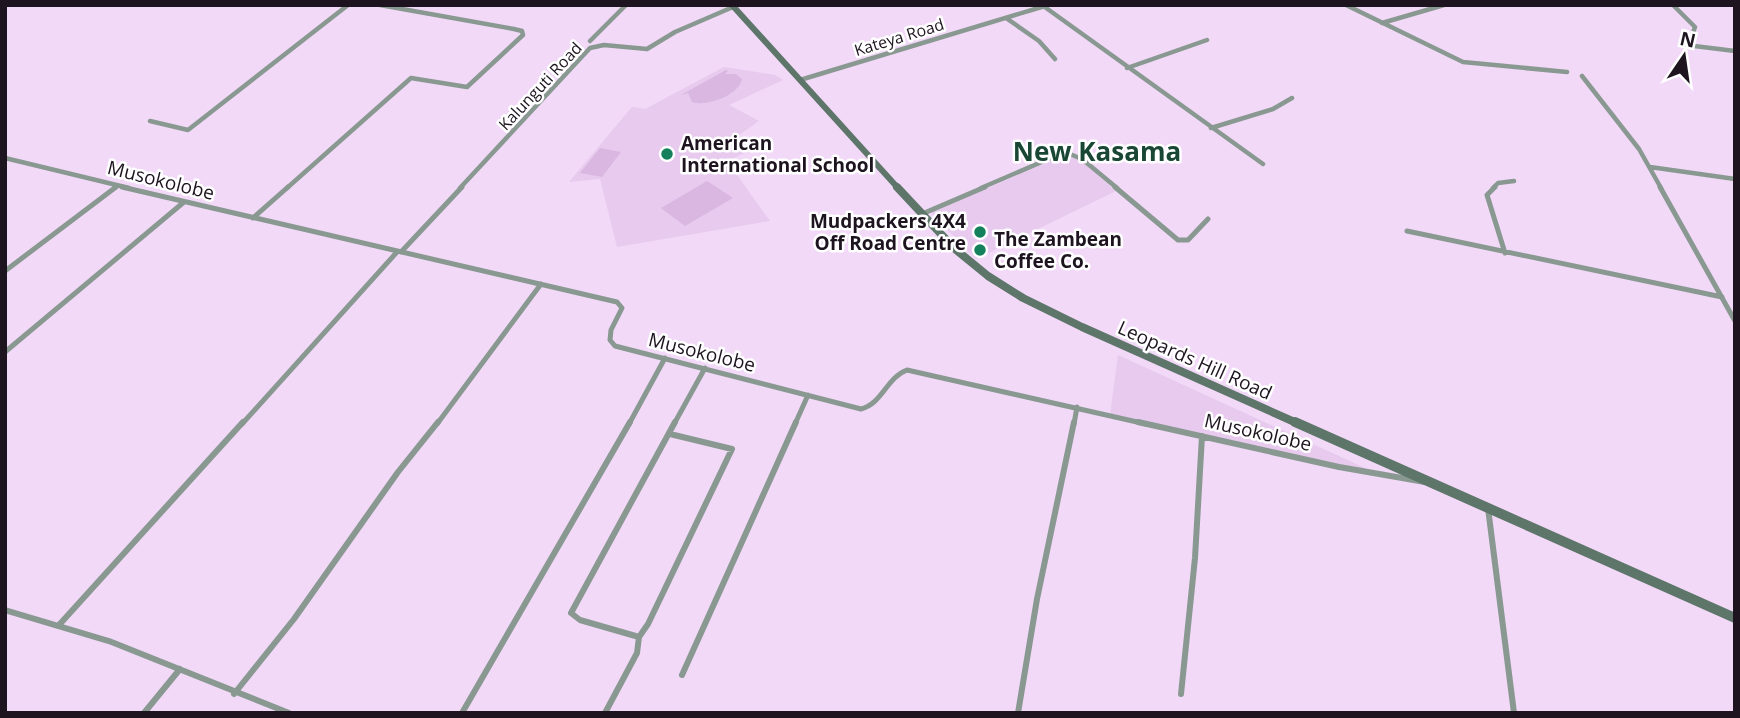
<svg xmlns="http://www.w3.org/2000/svg" width="1740" height="718" font-family="'Open Sans',sans-serif">
<style>
.built{fill:#e7caee}
.green{fill:#d9b7e1}
.lines{fill:none;stroke-linecap:round;stroke-linejoin:round}
.street-far2{stroke:#899890;stroke-width:4.5}
.street-far1{stroke:#899890;stroke-width:5}
.street{stroke:#899890;stroke-width:6}
.secondary-far2{stroke:#5e7569;stroke-width:6}
.secondary-far1{stroke:#5e7569;stroke-width:8}
.secondary{stroke:#5e7569;stroke-width:10}
.poi-dot{fill:#15805c;stroke:#fff;stroke-width:2.5}
.labels{text-anchor:middle;stroke-width:5;stroke-linejoin:round;paint-order:stroke}
.far-street-label{font-size:16px;fill:#1d141f;stroke:#fff}
.poi-label{font-size:19px;font-weight:bold;fill:#1d141f;stroke:#fff;text-anchor:start}
.street-label{font-size:19px;fill:#1d141f;stroke:#fff}
.district-label{font-size:26px;font-weight:bold;fill:#1a4735;stroke:#fff}
</style>
<rect width="100%" height="100%" fill="#f1d9f7"/>
<path class="built" d="M 724,67 L 775,75 L 783,80 L 729,105 L 759,121 L 735,138 L 756,148 L 727,161 L 770,221 L 617,247 L 600,179 L 569,182 L 632,107 L 645,109 Z
M 1070,155 L 1078,158 L 1116,191 L 976,259 L 931,213 L 1059,157 Z
M 1118,355 L 1374,472 L 1110,415 Z"/>
<path class="green" d="M 726,70 L 728,71 L 725,74 L 736,74 L 742,79 C 739,95 707,107 692,102 L 688,93 L 681,95 Z
M 600,148 L 621,152 L 602,177 L 580,173 Z
M 707,181 L 733,198 L 685,226 L 661,208 Z"/>
<g class="lines">
<path class="street-far2" d="M 1042,5 L 1263,164
M 1346,5 L 1463,62 L 1567,72
M 1673,5 L 1695,27 L 1690,41 L 1683,45
M 1006,18 L 1039,41 L 1055,59
M 1382,23 L 1444,5
M 590,41 L 626,5
M 1686,45 L 1735,51
M 1127,68 L 1207,40
M 1582,76 L 1639,149 L 1661,188
M 800,80 L 1045,6
M 150,121 L 188,130 L 348,5
M 1211,128 L 1273,109 L 1292,98
M 5,158 L 129,188
M 1650,167 L 1735,179
M 114,188 L 117,186
M 287,188 L 411,78 L 467,87 L 523,35 L 522,31 L 514,29 L 380,5
M 460,188 L 590,48 L 604,45 L 647,49 L 675,32 L 733,7
M 981,188 L 1065,152 L 1082,159 L 1117,188
M 1493,188 L 1498,183 L 1514,181"/>
<path class="street-far1" d="M 122,187 L 617,302 L 622,308 L 611,330 L 610,340 L 615,346 L 861,409 C 883,403 886,378 907,370 L 1146,424
M 1115,187 L 1178,240 L 1188,240 L 1208,219
M 1495,187 L 1487,195 L 1505,253
M 1660,187 L 1735,321
M 922,214 L 985,187
M 253,218 L 288,187
M 1407,231 L 1722,297
M 401,252 L 462,187
M 5,271 L 116,187
M 5,352 L 184,202
M 242,424 L 397,252
M 437,424 L 541,284
M 629,424 L 665,358
M 674,424 L 705,368
M 795,424 L 808,395
M 1074,424 L 1077,407"/>
<path class="street" d="M 1138,422 L 1339,467 L 1425,482
M 1488,508 L 1514,713
M 5,610 L 109,641 L 289,713
M 59,625 L 243,422
M 639,637 L 648,624 L 732,449 L 670,434
M 682,675 L 796,422
M 234,694 L 294,619 L 398,472 L 438,422
M 1181,694 L 1195,558 L 1202,436
M 144,713 L 180,669
M 462,713 L 630,422
M 605,713 L 637,653 L 639,637 L 580,620 L 571,613 L 675,422
M 1018,713 L 1037,599 L 1074,422"/>
<path class="secondary-far2" d="M 732,5 L 898,188"/>
<path class="secondary-far1" d="M 897,187 L 955,249 L 988,276 L 1023,298 L 1082,327 L 1299,424"/>
<path class="secondary" d="M 1295,422 L 1735,618"/>
</g>
<g class="poi-dot">
<circle cx="667" cy="154" r="7"/>
<circle cx="980" cy="232" r="7"/>
<circle cx="980" cy="250" r="7"/>
</g>
<g class="labels">
<g class="far-street-label">
<text transform="translate(899 37) rotate(-17)" y="6">Kateya Road</text>
<text transform="translate(540 86) rotate(-47)" y="6">Kalunguti Road</text>
</g>
<g class="poi-label">
<text x="681" y="150">American<tspan x="681" dy="22">International School</tspan></text>
<text x="966" y="228" text-anchor="end">Mudpackers 4X4<tspan x="966" dy="22">Off Road Centre</tspan></text>
<text x="994" y="246">The Zambean<tspan x="994" dy="22">Coffee Co.</tspan></text>
</g>
<g class="street-label">
<text transform="translate(161 180) rotate(14)" y="7">Musokolobe</text>
<text transform="translate(702 352) rotate(14)" y="7">Musokolobe</text>
<text transform="translate(1195 360) rotate(24)" y="7">Leopards Hill Road</text>
<text transform="translate(1258 432) rotate(13)" y="7">Musokolobe</text>
</g>
<g class="district-label">
<text x="1097" y="161">New Kasama</text>
</g>
</g>
<rect width="1740" height="718" fill="none" stroke="#1d141f" stroke-width="14"/>
<g transform="translate(1684 56) rotate(13)" stroke="#ffffff" stroke-width="5" paint-order="stroke">
<path d="M0-5L12 26L0 18L-12 26Z" fill="#1d141f"/>
<text y="-10" font-size="19" font-weight="bold" text-anchor="middle" fill="#1d141f">N</text>
</g>
</svg>
